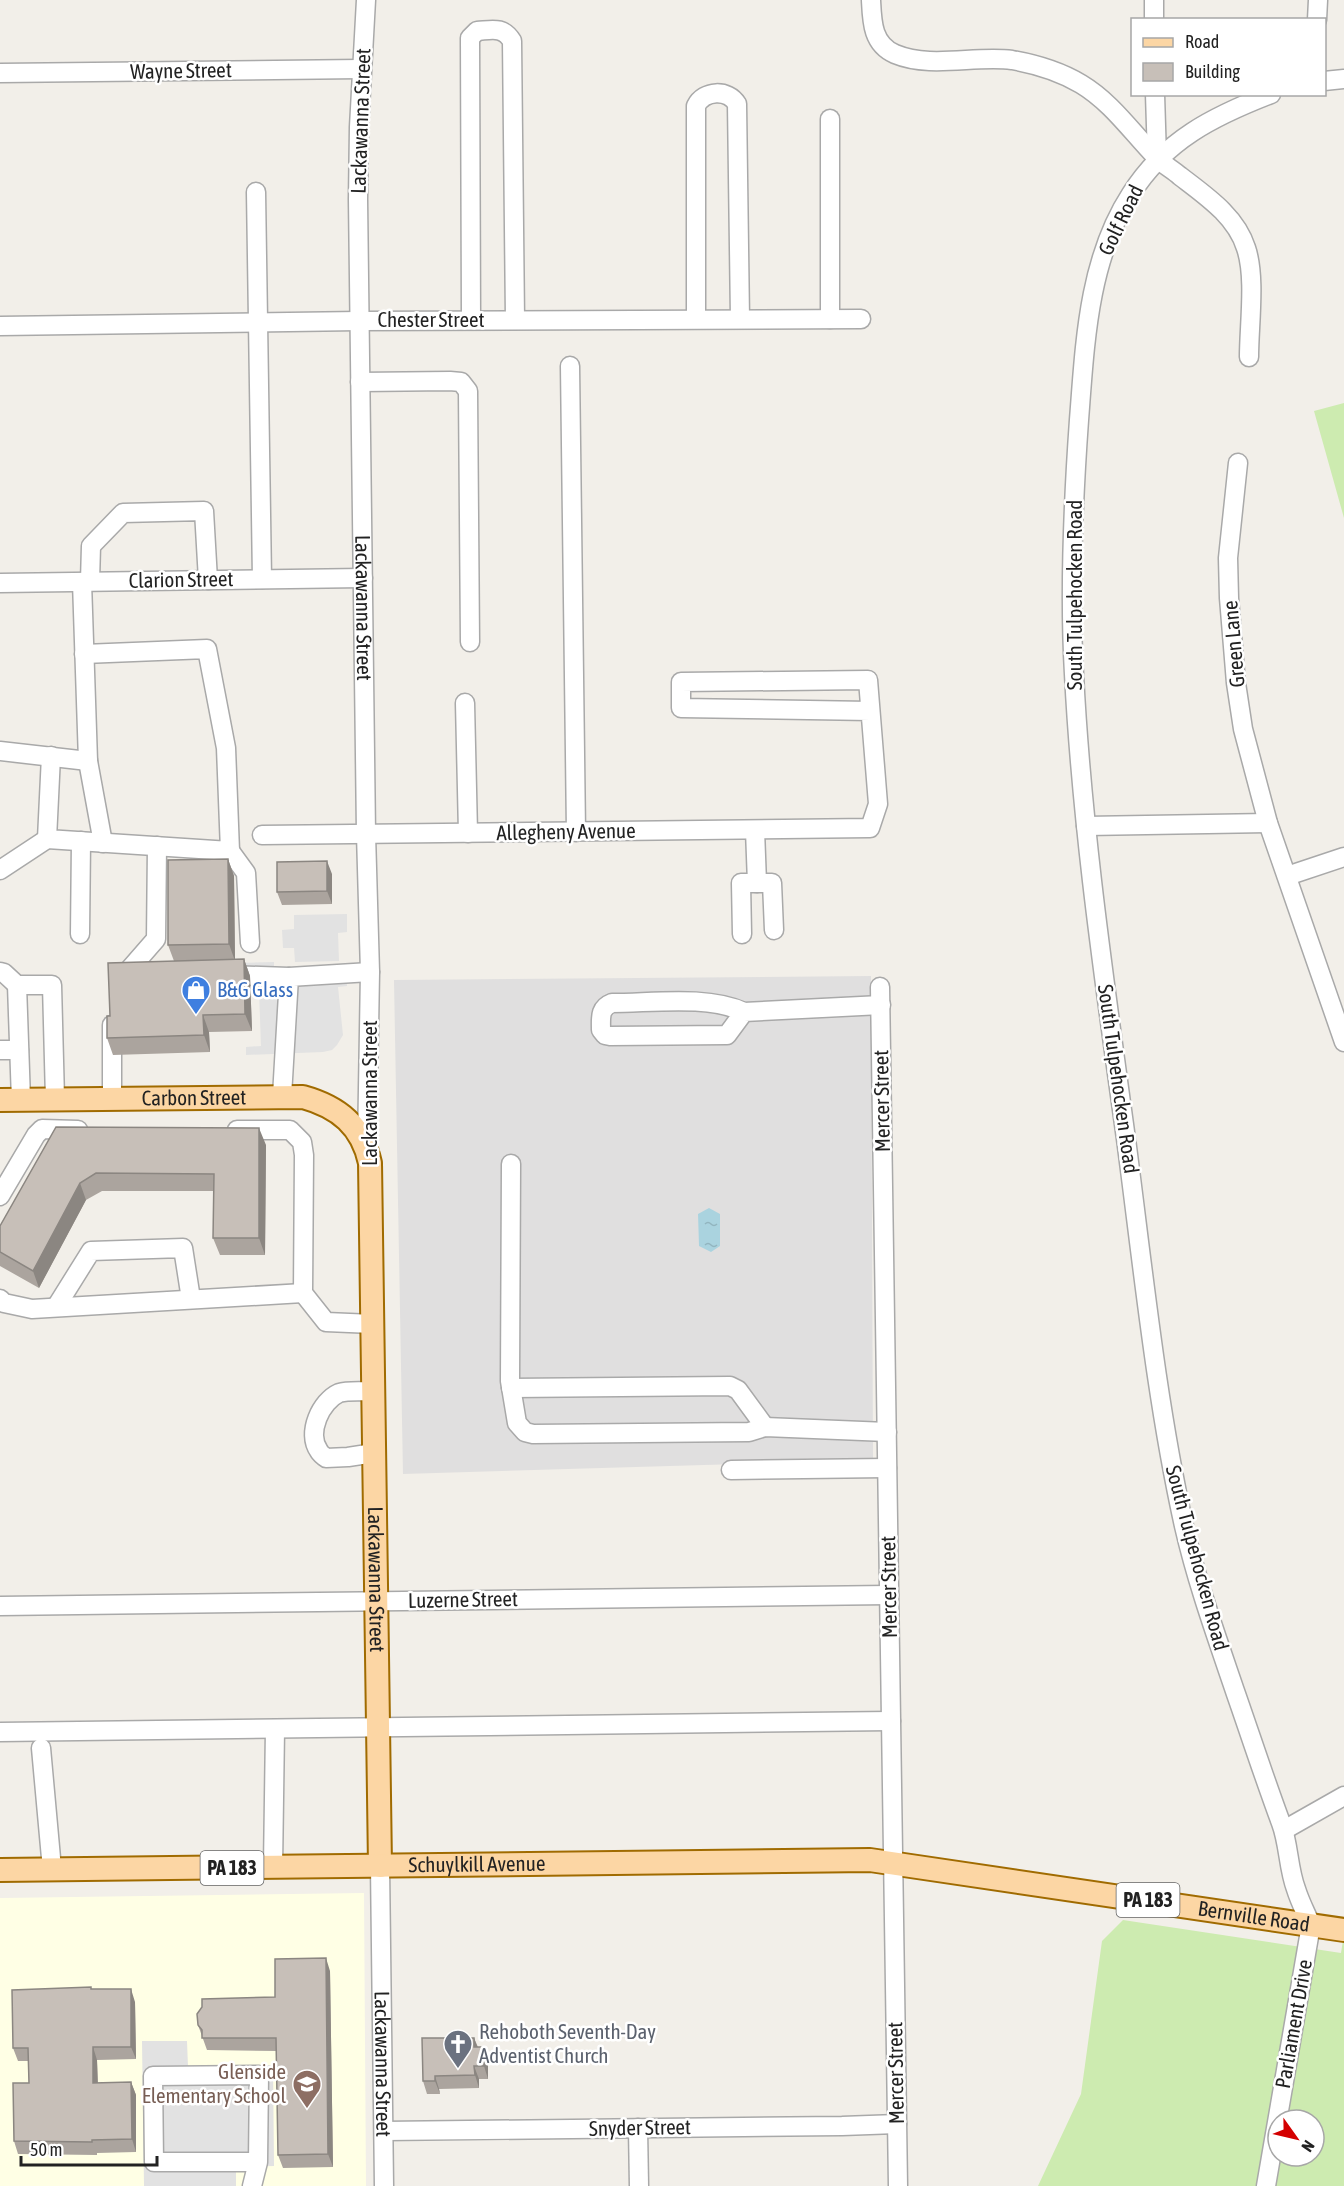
<svg xmlns="http://www.w3.org/2000/svg" width="1344" height="2186" font-family="'Asap Condensed',sans-serif">
<style>
.residential{fill:#e0dfdf}
.education{fill:#ffffe5}
.grass{fill:#cdebb0;fill-rule:evenodd}
.parking{fill:#e2e2e2}
.water{fill:url(#water-ripples)}
.lines{fill:none;stroke-linecap:round;stroke-linejoin:round}
.minor-casing{stroke:#a9a9a9;stroke-width:21}
.major-casing{stroke:#a06b00;stroke-width:26}
.minor{stroke:#fff;stroke-width:18}
.major{stroke:#fcd6a4;stroke-width:22}
.wall{fill:#aba49e}
.shaded-wall{fill:#8b8681}
.building{fill:#c7bfb8;stroke:#8b8681;stroke-width:1.5}
.labels{text-anchor:middle;stroke-width:5;stroke-linejoin:round;paint-order:stroke}
.shield{fill:#fff;stroke:#646464;stroke-width:1.5}
.shield-label{font-size:20px;font-weight:bold;fill:#222}
.street-label{font-size:21px;fill:#222;stroke:#fff}
.shop-label{font-size:21px;fill:#366cbe;stroke:#fff;text-anchor:start}
.worship-label{font-size:21px;fill:#5b616d;stroke:#fff;text-anchor:start}
.education-label{font-size:21px;fill:#785e54;stroke:#fff;text-anchor:end}
</style>
<defs>
<pattern id="water-ripples" width="26" height="14" patternUnits="userSpaceOnUse" patternTransform="scale(1.5)"><rect width="26" height="14" fill="#aad3df"/><path d="M2 4q2-2 4 0t4 0M15 11q2-2 4 0t4 0" fill="none" stroke="#92b5bf"/></pattern>
</defs>
<rect width="100%" height="100%" fill="#f2efe9"/>
<path class="residential" d="M 871,976 L 873,1460 L 403,1474 L 394,980 Z"/>
<path class="education" d="M 364,1893 L 366,2186 L 0,2186 L 0,1898 Z"/>
<path class="grass" d="M 1344,403 L 1344,518 L 1314,411 Z
M 1123,1920 L 1341,1953 L 1344,1934 L 1344,2186 L 1038,2186 L 1081,2094 L 1102,1941 ZM 1278,2120 L 1314,2120 L 1314,2156 L 1278,2156 Z"/>
<path class="parking" d="M 347,914 L 347,932 L 338,933 L 339,961 L 295,962 L 294,948 L 283,948 L 282,930 L 294,929 L 294,915 Z
M 274,962 L 274,971 L 347,969 L 347,986 L 338,987 L 343,1035 L 337,1045 L 332,1050 L 323,1052 L 246,1055 L 246,1047 L 261,1046 L 259,990 L 252,990 L 251,975 L 144,966 Z
M 142,2041 L 187,2041 L 188,2067 L 273,2065 L 274,2166 L 236,2167 L 236,2186 L 144,2186 Z"/>
<path class="water" d="M 709,1208 L 720,1214 L 720,1246 L 711,1252 L 699,1246 L 698,1214 Z"/>
<g class="lines">
<g class="minor-casing">
<g id="minor">
<path id="s1" d="M 366,0 L 359,127 L 358,199 L 366,834 L 370,972 L 367,1147"/>
<path d="M 871,0 C 872,21 872,44 895,54 C 931,69 975,55 1012,60 C 1035,64 1061,72 1081,84 C 1111,102 1131,131 1155,156 C 1162,164 1172,169 1180,176 C 1206,196 1236,216 1246,248 C 1256,277 1249,325 1249,357"/>
<path d="M 1154,0 L 1154,20"/>
<path d="M 1317,20 L 1318,0"/>
<path d="M 0,73 L 361,69"/>
<path d="M 1324,81 L 1344,79"/>
<path d="M 1155,94 L 1157,158"/>
<path d="M 830,119 L 830,319"/>
<path d="M 256,192 L 262,579"/>
<path d="M 696,319 L 696,106 C 704,90 728,89 737,104 L 740,319"/>
<path d="M 471,320 L 470,38 L 477,31 C 492,30 503,26 512,41 L 515,320"/>
<path d="M 0,326 L 359,321 L 861,319"/>
<path d="M 570,366 L 576,832"/>
<path d="M 360,382 L 450,381 L 461,382 L 468,391 L 470,642"/>
<path d="M 1238,463 L 1228,558 L 1229,598 L 1236,683 L 1243,729 L 1268,823 L 1344,1042"/>
<path d="M 90,581 L 91,546 L 123,513 L 204,511 L 208,580"/>
<path d="M 82,582 L 88,761 L 103,843"/>
<path d="M 0,583 L 363,578"/>
<path d="M 465,703 L 468,833"/>
<path d="M 0,751 L 88,761"/>
<path d="M 51,756 L 47,839 L 230,851 L 226,748 L 207,649 L 84,654"/>
<path d="M 1086,826 L 1268,823"/>
<path d="M 755,830 L 757,883"/>
<path d="M 262,835 L 870,828 L 878,804 L 868,680 L 681,682 L 681,708 L 870,711"/>
<path d="M 230,851 L 246,873 L 250,943"/>
<path d="M 0,870 L 47,839"/>
<path d="M 1287,876 L 1344,857"/>
<path d="M 80,934 L 81,841"/>
<path d="M 742,934 L 741,883 L 772,883 L 774,930"/>
<path d="M 0,972 L 4,973 L 17,985 L 52,985 L 55,1099"/>
<path d="M 227,975 L 289,977"/>
<path d="M 122,978 L 156,939 L 157,846"/>
<path d="M 17,985 L 21,1100"/>
<path d="M 880,987 L 898,2186"/>
<path d="M 744,1012 L 727,1035 L 610,1036 L 605,1035 L 601,1030 C 601,1018 599,1008 612,1003 C 652,1003 708,995 744,1012 L 881,1005"/>
<path d="M 112,1025 L 112,1099"/>
<path d="M 0,1050 L 19,1050"/>
<path d="M 282,1096 L 289,977 L 370,972"/>
<path d="M 237,1130 L 290,1130 L 302,1142 L 304,1155 L 303,1293 L 326,1322 L 373,1324"/>
<path d="M 511,1164 L 510,1381 L 517,1423 L 525,1432 L 533,1434 L 749,1432 L 765,1427 L 887,1432"/>
<path d="M 0,1196 L 36,1135 L 42,1129 L 78,1130"/>
<path d="M 0,1299 L 4,1303 L 32,1309 L 303,1293"/>
<path d="M 56,1307 L 91,1251 L 183,1248 L 191,1299"/>
<path d="M 511,1388 L 730,1386 L 738,1390 L 765,1427"/>
<path d="M 373,1391 C 363,1392 349,1390 339,1393 C 321,1401 306,1433 319,1451 C 320,1454 324,1456 326,1458 L 348,1457 L 374,1453"/>
<path d="M 731,1470 L 887,1468"/>
<path d="M 0,1606 L 889,1595"/>
<path d="M 0,1732 L 891,1721"/>
<path d="M 41,1748 L 52,1869"/>
<path d="M 1284,1830 L 1344,1796"/>
<path id="s2" d="M 380,1866 L 384,2186"/>
<path d="M 273,1867 L 275,1729"/>
<path d="M 638,2128 L 639,2186"/>
<path d="M 384,2131 L 842,2126 L 897,2124"/>
<path d="M 252,2186 L 258,2162 L 259,2075 L 153,2076 L 154,2162 L 258,2162"/>
<path d="M 1266,2186 L 1311,1925 C 1306,1913 1300,1902 1296,1889 C 1288,1868 1289,1844 1281,1823 C 1265,1780 1251,1737 1236,1694 C 1217,1638 1197,1583 1184,1526 C 1156,1399 1143,1268 1126,1139 C 1105,985 1082,830 1074,674 C 1069,589 1073,504 1079,420 C 1085,343 1088,260 1131,194 C 1165,140 1214,116 1271,94"/>
</g>
</g>
<g class="major-casing">
<g id="major">
<path id="s3" d="M 0,1100 L 303,1097 C 339,1107 362,1126 370,1163 L 380,1866"/>
<path id="s4" d="M 0,1870 L 870,1860 L 1344,1930"/>
</g>
</g>
<use href="#minor" class="minor"/>
<use href="#major" class="major"/>
</g>
<path class="wall" d="M 228,859 L 234,876 L 235,959 L 244,959 L 250,976 L 252,1031 L 209,1032 L 210,1052 L 113,1055 L 107,1038 L 110,1016 L 174,961 L 168,945 Z
M 332,874 L 332,904 L 282,905 L 277,892 Z
M 56,1127 L 266,1145 L 265,1255 L 220,1255 L 213,1238 L 214,1191 L 102,1191 L 86,1200 L 39,1288 L 0,1266 L 0,1226 Z
M 330,1971 L 333,2167 L 283,2168 L 278,2155 L 277,2051 L 207,2050 L 198,2025 L 275,1997 Z
M 92,1989 L 135,2002 L 136,2059 L 97,2060 L 98,2083 L 131,2082 L 136,2095 L 136,2152 L 97,2153 L 97,2155 L 18,2154 L 14,2141 L 29,2083 L 28,2061 L 18,2061 L 13,2048 Z
M 474,2038 L 478,2047 L 488,2060 L 488,2079 L 479,2079 L 479,2088 L 439,2089 L 440,2094 L 427,2094 L 423,2081 Z"/>
<path class="shaded-wall" d="M 228,859 L 234,876 L 235,961 L 229,944 Z
M 327,861 L 332,874 L 332,904 L 327,891 Z
M 244,959 L 250,976 L 252,1031 L 245,1014 Z
M 203,1015 L 209,1032 L 210,1052 L 204,1035 Z
M 259,1128 L 266,1145 L 265,1255 L 259,1238 Z
M 80,1183 L 86,1200 L 39,1288 L 33,1271 Z
M 326,1958 L 330,1971 L 333,2167 L 328,2154 Z
M 131,1989 L 135,2002 L 136,2059 L 131,2047 Z
M 474,2038 L 479,2051 L 474,2047 Z
M 93,2047 L 97,2060 L 98,2096 L 93,2083 Z
M 484,2047 L 488,2060 L 488,2079 L 484,2066 Z
M 474,2066 L 479,2079 L 479,2088 L 475,2075 Z
M 435,2076 L 439,2089 L 440,2094 L 435,2081 Z
M 131,2082 L 136,2095 L 136,2152 L 132,2139 Z"/>
<path class="building" d="M 228,859 L 229,944 L 168,945 L 168,860 Z
M 327,861 L 327,891 L 277,892 L 277,862 Z
M 244,959 L 245,1014 L 203,1015 L 204,1035 L 107,1038 L 107,1016 L 110,1016 L 108,963 Z
M 56,1127 L 259,1128 L 259,1238 L 213,1238 L 214,1174 L 96,1173 L 80,1183 L 33,1271 L 0,1252 L 0,1226 Z
M 326,1958 L 328,2154 L 278,2155 L 276,2038 L 202,2038 L 202,2030 L 198,2025 L 197,2014 L 202,2007 L 202,1999 L 275,1997 L 275,1959 Z
M 91,1987 L 91,1989 L 131,1989 L 131,2047 L 93,2047 L 93,2083 L 131,2082 L 132,2139 L 92,2140 L 92,2142 L 14,2141 L 13,2083 L 29,2083 L 28,2048 L 13,2048 L 12,1990 Z
M 422,2038 L 474,2038 L 474,2047 L 484,2047 L 484,2066 L 474,2066 L 475,2075 L 435,2076 L 435,2081 L 423,2081 Z"/>
<defs>
<g id="shop-pin" transform="scale(1.5)"><path d="M0 17L-7.5 6A9.5 9.5 0 1 1 7.5 6Z" fill="#3f7fe0" stroke="#fff"/><path d="M-5-2.5h2.3a2.7 3.5 0 0 1 5.4 0H5L5.5 6h-11ZM-1.5-2.5h3a1.5 2.3 0 0 0-3 0Z" fill="#fff"/></g>
<g id="church-pin" transform="scale(1.5)"><path d="M0 17L-7.5 6A9.5 9.5 0 1 1 7.5 6Z" fill="#6b7280" stroke="#fff"/><path d="M-1.2-6h2.4v3.5h3.3v2.4h-3.3V6h-2.4V-.1h-3.3v-2.4h3.3Z" fill="#fff"/></g>
<g id="school-pin" transform="scale(1.5)"><path d="M0 17L-7.5 6A9.5 9.5 0 1 1 7.5 6Z" fill="#8d6e63" stroke="#fff"/><path d="M0-5L7-2L0 1L-7-2ZM-4 1L0 2.5L4 1V4Q0 6-4 4Z" fill="#fff"/></g>
</defs>
<g fill-rule="evenodd">
<use href="#shop-pin" x="196" y="990"/>
<use href="#church-pin" x="458" y="2044"/>
<use href="#school-pin" x="307" y="2084"/>
</g>
<g class="labels">
<g class="shield">
<rect x="200.5" y="1851" width="63" height="34" rx="4.5"/>
<rect x="1116.5" y="1883" width="63" height="34" rx="4.5"/>
</g>
<g class="shield-label">
<text x="232" y="1875">PA 183</text>
<text x="1148" y="1907">PA 183</text>
</g>
<g class="street-label">
<text transform="translate(181 71) rotate(-1)" y="7">Wayne Street</text>
<text transform="translate(361 121) rotate(-88)" y="7">Lackawanna Street</text>
<text transform="translate(1121 220) rotate(-64)" y="7">Golf Road</text>
<text x="431" y="327">Chester Street</text>
<text transform="translate(181 580) rotate(-1)" y="7">Clarion Street</text>
<text transform="translate(1075 595) rotate(-90)" y="7">South Tulpehocken Road</text>
<text dy="7" stroke="none"><textPath href="#s1" startOffset="608">Lackawanna Street</textPath></text>
<text transform="translate(1234 644) rotate(-95)" y="7">Green Lane</text>
<text transform="translate(566 832) rotate(-1)" y="7">Allegheny Avenue</text>
<text transform="translate(1118 1079) rotate(82)" y="7">South Tulpehocken Road</text>
<text transform="translate(370 1093) rotate(-90)" y="7">Lackawanna Street</text>
<text dy="7" stroke="none"><textPath href="#s3" startOffset="194">Carbon Street</textPath></text>
<text transform="translate(882 1101) rotate(-91)" y="7">Mercer Street</text>
<text transform="translate(1197 1558) rotate(75)" y="7">South Tulpehocken Road</text>
<text dy="7" stroke="none"><textPath href="#s3" startOffset="819">Lackawanna Street</textPath></text>
<text transform="translate(889 1587) rotate(-91)" y="7">Mercer Street</text>
<text transform="translate(463 1600) rotate(-1)" y="7">Luzerne Street</text>
<text dy="7" stroke="none"><textPath href="#s4" startOffset="477">Schuylkill Avenue</textPath></text>
<text dy="7" stroke="none"><textPath href="#s4" startOffset="1258">Bernville Road</textPath></text>
<text transform="translate(1294 2024) rotate(-80)" y="7">Parliament Drive</text>
<text dy="7" stroke="none"><textPath href="#s2" startOffset="198">Lackawanna Street</textPath></text>
<text transform="translate(896 2073) rotate(-91)" y="7">Mercer Street</text>
<text transform="translate(640 2128) rotate(-1)" y="7">Snyder Street</text>
</g>
<g class="shop-label">
<text x="217" y="997">B&amp;G Glass</text>
</g>
<g class="worship-label">
<text x="479" y="2039">Rehoboth Seventh-Day<tspan x="479" dy="24">Adventist Church</tspan></text>
</g>
<g class="education-label">
<text x="286" y="2079">Glenside<tspan x="286" dy="24">Elementary School</tspan></text>
</g>
</g>
<rect x="1131" y="18" width="195" height="78" fill="#ffffff" stroke="#a7a7a7" stroke-width="1.5"/>
<rect x="1143" y="38" width="30" height="9" fill="#fcd6a4" stroke="#a7a7a7" stroke-width="1.5"/>
<text x="1185" y="48" font-size="18" fill="#222222">Road</text>
<rect x="1143" y="63" width="30" height="18" fill="#c7bfb8" stroke="#a7a7a7" stroke-width="1.5"/>
<text x="1185" y="78" font-size="18" fill="#222222">Building</text>
<g transform="translate(1296 2138) rotate(124)"><circle r="28" fill="#ffffff" stroke="#a7a7a7" stroke-width="1.5"/>
<path d="M0-4.5L10 22L0 15L-10 22Z" fill="#d40000"/>
<text y="-9" font-size="16" font-weight="bold" text-anchor="middle" fill="#222222">N</text>
</g>
<path d="M21 2156v9h136v-9" fill="none" stroke="#222222" stroke-width="3"/>
<text x="30" y="2156" font-size="18" fill="#222222" stroke="#ffffff" stroke-width="4.5" paint-order="stroke">50 m</text>
</svg>
